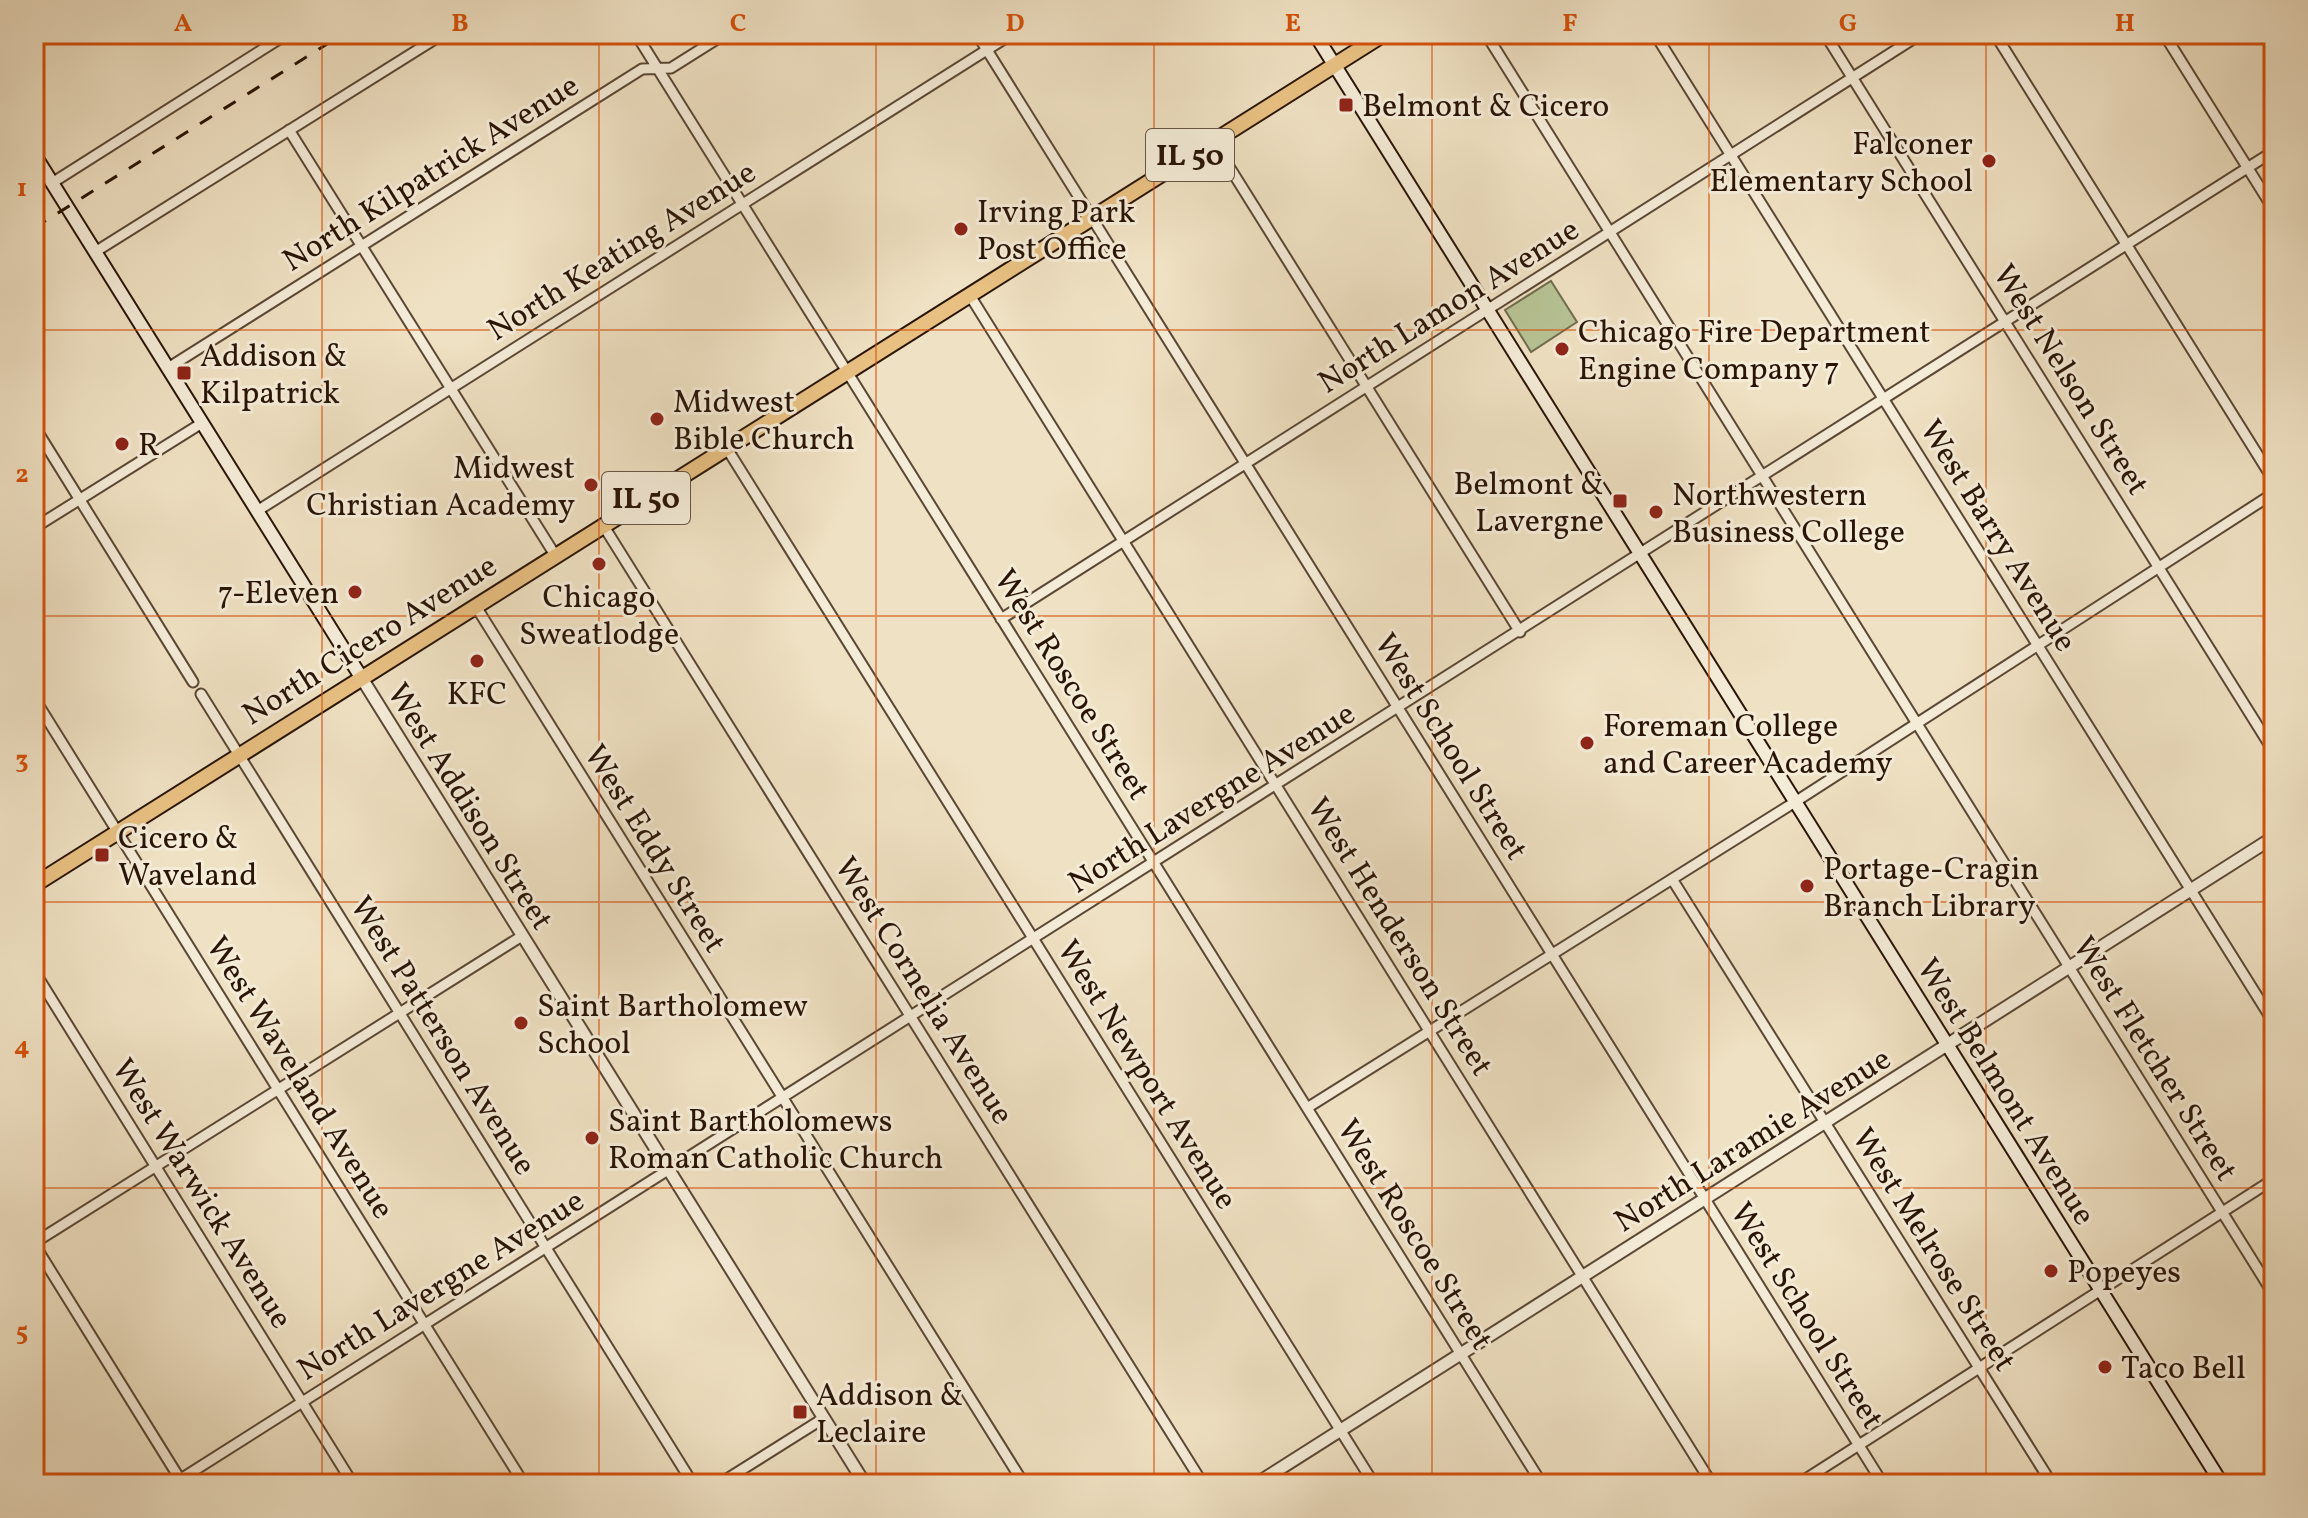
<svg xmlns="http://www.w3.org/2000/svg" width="2308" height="1518" font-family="Vollkorn,serif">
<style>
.green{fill:#b7c395;stroke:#706c4e;stroke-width:2}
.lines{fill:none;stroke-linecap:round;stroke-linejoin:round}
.minor-casing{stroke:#5a4735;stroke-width:13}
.tertiary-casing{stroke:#5a4735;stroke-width:15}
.secondary-casing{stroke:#291406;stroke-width:16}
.primary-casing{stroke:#291406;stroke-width:18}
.minor{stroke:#f5ecd8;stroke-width:9}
.tertiary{stroke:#f5ecd8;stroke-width:11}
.secondary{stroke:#f5ecd8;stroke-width:12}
.primary{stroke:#e8c082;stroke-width:14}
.rail{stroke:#291406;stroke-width:3;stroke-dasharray:14 14;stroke-linecap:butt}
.grid{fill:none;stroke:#d5520b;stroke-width:2;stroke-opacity:0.55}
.poi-dot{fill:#8f2418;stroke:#f5ecd8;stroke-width:3}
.labels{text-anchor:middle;stroke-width:6;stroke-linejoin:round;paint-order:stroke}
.shield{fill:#f5ecd8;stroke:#665545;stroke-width:2}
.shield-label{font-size:30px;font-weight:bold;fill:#291406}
.poi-label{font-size:32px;fill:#291406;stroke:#f5ecd8;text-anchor:start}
.street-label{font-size:32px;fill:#291406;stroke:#f5ecd8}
.neatline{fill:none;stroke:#d5520b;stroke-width:3}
.grid-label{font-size:26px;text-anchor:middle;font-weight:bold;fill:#d5520b}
</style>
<rect width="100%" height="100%" fill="#efe1c3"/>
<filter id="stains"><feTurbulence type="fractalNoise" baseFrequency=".0025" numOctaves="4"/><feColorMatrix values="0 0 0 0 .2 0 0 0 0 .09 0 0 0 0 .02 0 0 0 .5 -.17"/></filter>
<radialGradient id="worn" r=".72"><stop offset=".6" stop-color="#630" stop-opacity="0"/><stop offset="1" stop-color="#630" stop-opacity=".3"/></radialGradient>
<path class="green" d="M 1551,281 L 1577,322 L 1531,352 L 1505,310 Z"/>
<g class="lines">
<g class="minor-casing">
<path id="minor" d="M 636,34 L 1542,1484
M 977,34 L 1883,1484
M 1486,34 L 2274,1295
M 1655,34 L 2274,1023
M 1825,34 L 2274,752
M 1995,34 L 2274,481
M 2164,34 L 2274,210
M 289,130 L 555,555
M 1213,141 L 1520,632
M 52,183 L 287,34
M 95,252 L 443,34
M 969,294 L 1712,1484
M 168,368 L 642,69 L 671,68 L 725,34
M 34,426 L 193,682
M 726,447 L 1374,1484
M 257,511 L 1012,34
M 603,525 L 1203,1484
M 34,528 L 202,423
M 475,605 L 1024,1484
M 1001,619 L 1921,34
M 201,694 L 693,1484
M 34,698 L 524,1484
M 1672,879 L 2052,1484
M 34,971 L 353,1484
M 1307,1108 L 1795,802 L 2274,493
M 34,1243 L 522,936
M 34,1244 L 183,1484
M 173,1484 L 2274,151
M 719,1484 L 824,1418
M 1798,1484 L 2274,1179"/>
</g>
<g class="tertiary-casing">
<path id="tertiary" d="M 361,677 L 865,1484
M 1256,1484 L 2274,837"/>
</g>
<g class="secondary-casing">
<path id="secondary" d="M 1315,34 L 2222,1484
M 34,154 L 361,677"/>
</g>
<g class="primary-casing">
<path id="primary" d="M 34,885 L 1384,34"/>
</g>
<use href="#minor" class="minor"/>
<use href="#tertiary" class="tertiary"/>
<use href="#secondary" class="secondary"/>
<use href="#primary" class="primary"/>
<path class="rail" d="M 34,228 L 343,34"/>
</g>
<path class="grid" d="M 322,34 L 322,1484M 599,34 L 599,1484M 876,34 L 876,1484M 1154,34 L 1154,1484M 1432,34 L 1432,1484M 1709,34 L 1709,1484M 1986,34 L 1986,1484M 34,330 L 2274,330M 34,616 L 2274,616M 34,902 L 2274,902M 34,1188 L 2274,1188"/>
<g class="poi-dot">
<rect x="1338" y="97" width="16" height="16" rx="4"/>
<circle cx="1989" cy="161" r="8"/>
<circle cx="961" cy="229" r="8"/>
<circle cx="1562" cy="349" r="8"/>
<rect x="176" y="365" width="16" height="16" rx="4"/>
<circle cx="657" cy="419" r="8"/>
<circle cx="122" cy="444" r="8"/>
<circle cx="591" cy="485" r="8"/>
<rect x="1612" y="493" width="16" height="16" rx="4"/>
<circle cx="1656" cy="512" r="8"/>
<circle cx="599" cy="564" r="8"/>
<circle cx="355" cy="592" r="8"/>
<circle cx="477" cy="661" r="8"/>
<circle cx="1587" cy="743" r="8"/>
<rect x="94" y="847" width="16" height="16" rx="4"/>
<circle cx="1807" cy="886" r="8"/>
<circle cx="521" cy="1023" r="8"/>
<circle cx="592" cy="1138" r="8"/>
<circle cx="2051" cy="1271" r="8"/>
<circle cx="2105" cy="1367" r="8"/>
<rect x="792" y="1404" width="16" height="16" rx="4"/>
</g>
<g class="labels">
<g class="shield">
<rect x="1146" y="129" width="88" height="52" rx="6"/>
<rect x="602" y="472" width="88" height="52" rx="6"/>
</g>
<g class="shield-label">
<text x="1190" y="165">IL 50</text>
<text x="646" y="508">IL 50</text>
</g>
<g class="poi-label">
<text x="1362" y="116">Belmont &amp; Cicero</text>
<text x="1973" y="154" text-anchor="end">Falconer<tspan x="1973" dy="37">Elementary School</tspan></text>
<text x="977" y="222">Irving Park<tspan x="977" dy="37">Post Office</tspan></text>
<text x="1578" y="342">Chicago Fire Department<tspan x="1578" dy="37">Engine Company 7</tspan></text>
<text x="200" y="366">Addison &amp;<tspan x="200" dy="37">Kilpatrick</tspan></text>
<text x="673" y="412">Midwest<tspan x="673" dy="37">Bible Church</tspan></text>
<text x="138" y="455">R</text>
<text x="575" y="478" text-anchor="end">Midwest<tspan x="575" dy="37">Christian Academy</tspan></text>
<text x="1604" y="494" text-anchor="end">Belmont &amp;<tspan x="1604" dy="37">Lavergne</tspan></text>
<text x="1672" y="505">Northwestern<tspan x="1672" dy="37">Business College</tspan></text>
<text x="339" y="603" text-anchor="end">7-Eleven</text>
<text x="599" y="607" text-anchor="middle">Chicago<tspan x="599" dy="37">Sweatlodge</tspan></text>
<text x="477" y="704" text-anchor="middle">KFC</text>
<text x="1603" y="736">Foreman College<tspan x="1603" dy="37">and Career Academy</tspan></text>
<text x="118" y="848">Cicero &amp;<tspan x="118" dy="37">Waveland</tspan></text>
<text x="1823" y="879">Portage-Cragin<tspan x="1823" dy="37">Branch Library</tspan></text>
<text x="537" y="1016">Saint Bartholomew<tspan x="537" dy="37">School</tspan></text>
<text x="608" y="1131">Saint Bartholomews<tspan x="608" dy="37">Roman Catholic Church</tspan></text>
<text x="2067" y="1282">Popeyes</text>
<text x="2121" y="1378">Taco Bell</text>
<text x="816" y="1405">Addison &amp;<tspan x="816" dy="37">Leclaire</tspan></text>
</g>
<g class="street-label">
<text transform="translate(430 172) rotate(-32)" y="11">North Kilpatrick Avenue</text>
<text transform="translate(621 250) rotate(-32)" y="11">North Keating Avenue</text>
<text transform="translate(1448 305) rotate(-32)" y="11">North Lamon Avenue</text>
<text transform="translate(2072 379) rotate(58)" y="11">West Nelson Street</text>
<text transform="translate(1999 535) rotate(58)" y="11">West Barry Avenue</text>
<text transform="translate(369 639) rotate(-32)" y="11">North Cicero Avenue</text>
<text transform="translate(1073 684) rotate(58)" y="11">West Roscoe Street</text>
<text transform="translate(1452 746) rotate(58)" y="11">West School Street</text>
<text transform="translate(1211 797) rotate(-32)" y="11">North Lavergne Avenue</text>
<text transform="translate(471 806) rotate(58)" y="11">West Addison Street</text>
<text transform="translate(656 848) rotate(58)" y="11">West Eddy Street</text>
<text transform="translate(1401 936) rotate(58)" y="11">West Henderson Street</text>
<text transform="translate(925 990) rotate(58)" y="11">West Cornelia Avenue</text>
<text transform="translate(444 1035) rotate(58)" y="11">West Patterson Avenue</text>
<text transform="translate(2156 1058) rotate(58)" y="11">West Fletcher Street</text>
<text transform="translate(1148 1074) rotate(58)" y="11">West Newport Avenue</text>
<text transform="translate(301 1077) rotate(58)" y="11">West Waveland Avenue</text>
<text transform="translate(2007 1091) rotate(58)" y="11">West Belmont Avenue</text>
<text transform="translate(1752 1139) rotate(-32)" y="11">North Laramie Avenue</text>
<text transform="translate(203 1193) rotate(58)" y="11">West Warwick Avenue</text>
<text transform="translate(1416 1234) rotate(58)" y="11">West Roscoe Street</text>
<text transform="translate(1935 1249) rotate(58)" y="11">West Melrose Street</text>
<text transform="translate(440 1284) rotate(-32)" y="11">North Lavergne Avenue</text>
<text transform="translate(1808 1315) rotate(58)" y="11">West School Street</text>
</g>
</g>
<rect width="2308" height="1518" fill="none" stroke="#efe1c3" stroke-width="88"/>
<rect x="44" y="44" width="2220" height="1430" class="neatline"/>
<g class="grid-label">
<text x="183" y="31">A</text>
<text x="460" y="31">B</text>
<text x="738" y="31">C</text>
<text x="1015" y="31">D</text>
<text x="1293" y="31">E</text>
<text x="1570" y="31">F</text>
<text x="1848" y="31">G</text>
<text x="2125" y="31">H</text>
<text x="22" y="196">1</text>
<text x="22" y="482">2</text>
<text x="22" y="768">3</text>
<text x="22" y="1054">4</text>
<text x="22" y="1340">5</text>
</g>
<rect width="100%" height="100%" filter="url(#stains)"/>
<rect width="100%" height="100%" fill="url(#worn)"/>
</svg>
